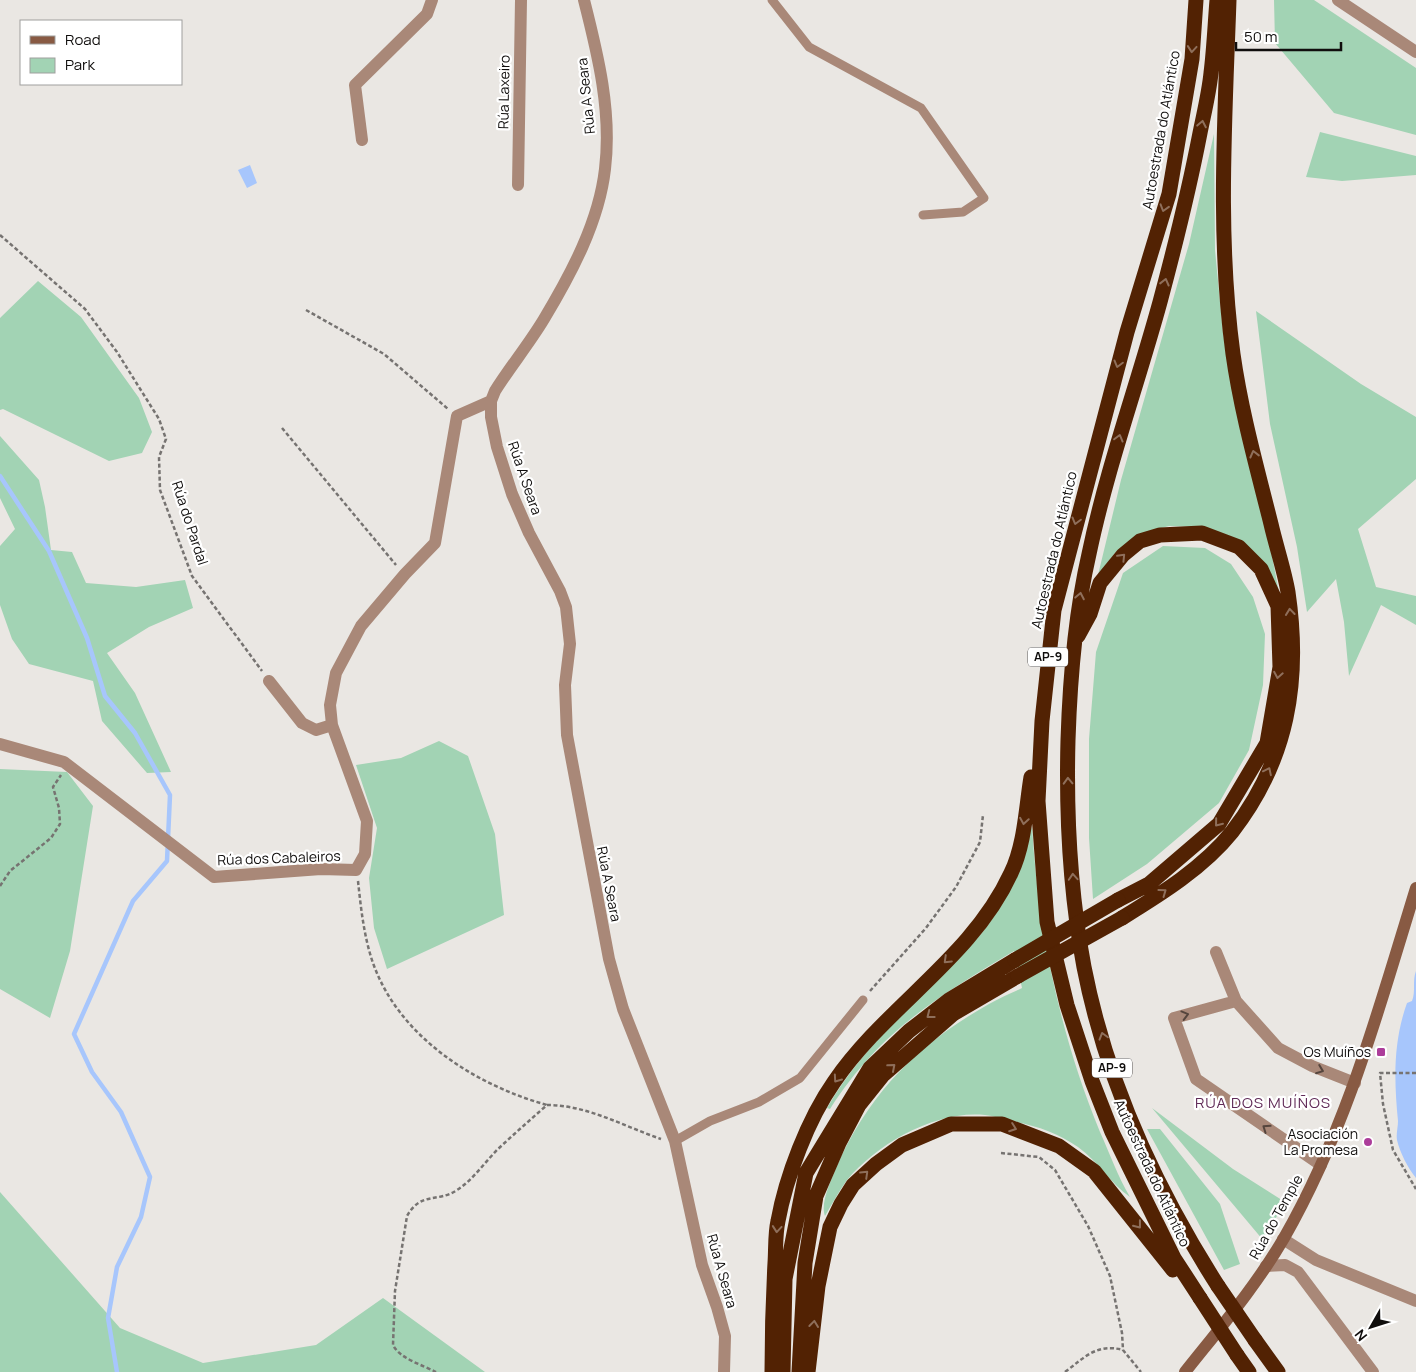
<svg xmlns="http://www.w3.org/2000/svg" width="1416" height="1372" font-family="Manrope,sans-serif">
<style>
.green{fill:#a2d3b4}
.water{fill:#a7c6fc}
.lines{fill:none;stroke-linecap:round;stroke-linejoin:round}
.stream{stroke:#a7c6fc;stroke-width:4.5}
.path{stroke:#767371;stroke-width:2.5;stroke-dasharray:4 2.5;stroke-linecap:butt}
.service{stroke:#a98878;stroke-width:9}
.minor{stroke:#a98878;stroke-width:12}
.secondary{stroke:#885a43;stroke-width:12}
.motorway{stroke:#522203;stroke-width:15}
.motorway-bridge{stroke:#522203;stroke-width:15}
.oneway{stroke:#8f6f5b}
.oneway2{stroke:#55453d}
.poi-dot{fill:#ac3d9a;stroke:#fff;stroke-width:2}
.labels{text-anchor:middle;stroke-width:4.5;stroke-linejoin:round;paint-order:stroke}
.shield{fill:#fff;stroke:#585656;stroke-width:1}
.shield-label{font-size:12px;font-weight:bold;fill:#100e0d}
.street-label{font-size:14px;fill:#100e0d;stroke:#fff}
.poi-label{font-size:14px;fill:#100e0d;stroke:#fff;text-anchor:end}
.neighbourhood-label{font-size:15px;letter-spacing:1px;fill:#602a57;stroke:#fff}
</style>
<rect width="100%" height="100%" fill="#eae7e3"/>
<path class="green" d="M 1274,0 L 1314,0 L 1416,68 L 1416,135 L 1334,113 L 1275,43 Z
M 1320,132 L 1416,156 L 1416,175 L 1342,181 L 1306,177 Z
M 1214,134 L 1215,250 L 1223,333 L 1228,365 L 1267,529 L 1280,598 L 1267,574 L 1198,527 L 1169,526 L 1154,530 L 1115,553 L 1098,575 L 1121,480 L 1189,244 Z
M 38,281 L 81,317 L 139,398 L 152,432 L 142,453 L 109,461 L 3,409 L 0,410 L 0,318 Z
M 1256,311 L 1361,384 L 1416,417 L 1416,479 L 1358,529 L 1376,587 L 1416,596 L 1416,625 L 1381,605 L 1349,676 L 1344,622 L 1336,579 L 1307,612 L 1297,547 L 1270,424 Z
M 0,436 L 39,480 L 45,507 L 51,550 L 72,552 L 86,583 L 136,587 L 185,580 L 193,608 L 149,627 L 107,653 L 135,693 L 171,772 L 147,773 L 102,721 L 93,681 L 29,664 L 12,639 L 0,605 L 0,546 L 15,529 L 0,498 Z
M 1163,546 L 1205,548 L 1231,564 L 1253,597 L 1265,634 L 1263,685 L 1249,750 L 1219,803 L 1147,864 L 1093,899 L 1089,838 L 1089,739 L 1096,652 L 1123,573 Z
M 439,741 L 468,756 L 495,834 L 504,915 L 387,969 L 374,928 L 369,878 L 377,828 L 356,765 L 401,758 Z
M 0,769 L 67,772 L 93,806 L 70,951 L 50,1018 L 0,989 Z
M 1032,826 C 1038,930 1060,1035 1100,1132 C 1110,1154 1118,1177 1130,1197 C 1111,1184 1098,1161 1078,1147 C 1058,1133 1035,1125 1011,1121 C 1002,1119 994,1116 985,1115 C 936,1110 878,1143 847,1180 C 839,1191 832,1204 825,1216 C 820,1203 831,1181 836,1168 C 869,1093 918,1044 989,1004 C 1001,997 1012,993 1022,988 L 1014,951 C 937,997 880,1031 830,1109 L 827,1108 C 858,1054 903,1013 946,970 C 964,952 983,935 996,913 C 1014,886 1024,857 1032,826 Z
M 1152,1108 L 1233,1169 L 1285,1202 L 1263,1240 Z
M 1147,1129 L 1160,1129 L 1220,1204 L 1240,1264 L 1224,1270 Z
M 0,1192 L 120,1328 L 203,1363 L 316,1345 L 383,1298 L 485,1372 L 0,1372 Z"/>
<path class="water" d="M 250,165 L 257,183 L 247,188 L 238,170 Z
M 1416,971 L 1416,1178 C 1408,1168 1400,1153 1397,1140 C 1396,1134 1398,1127 1398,1121 C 1394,1080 1393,1042 1407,1003 L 1412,1001 C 1416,991 1412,981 1416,971 Z"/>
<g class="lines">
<path class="stream" d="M 0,476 L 49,551 L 87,638 L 105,696 L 135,733 L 170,795 L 167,861 L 133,901 L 74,1034 L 92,1072 L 121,1112 L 150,1177 L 141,1217 L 117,1267 L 108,1318 L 117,1372"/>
<path class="path" d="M 0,235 L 85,309 L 117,352 L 159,419 L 166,439 L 159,457 L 160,490 L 192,576 L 262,671
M 306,310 L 384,354 L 448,409
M 282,428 L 396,565
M 358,881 C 361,909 364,937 373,963 C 399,1037 475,1085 547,1105
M 0,886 L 10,871 L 51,838 L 60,824 L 59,808 L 53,787 L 61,775
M 870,991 L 926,928 L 956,887 L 980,842 L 983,815
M 1416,1073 L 1380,1073 L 1383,1104 L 1393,1150 L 1416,1189
M 1001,1153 L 1039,1157 L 1055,1170 L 1088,1226 L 1110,1276 L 1122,1333 L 1123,1350 L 1141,1372
M 436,1372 C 423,1365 400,1359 393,1345 L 395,1291 L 407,1216 C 421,1191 438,1203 457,1190 C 473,1180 484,1163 498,1149 C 514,1134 530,1120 547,1105 C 587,1105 623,1126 661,1139
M 1065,1372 C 1085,1357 1097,1343 1123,1350"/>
<path class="service" d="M 772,0 L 809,47 L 921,108 L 984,198 L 963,212 L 923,215
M 675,1141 L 710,1121 L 759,1102 L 800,1078 L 863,1000"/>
<path class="minor" d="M 584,0 C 598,55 612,112 605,169 C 599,222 571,274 544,319 C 529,344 510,367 495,391 L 491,401 L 491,417 L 497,447 L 512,494 L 529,533 L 560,591 L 566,607 L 570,644 L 565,685 L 567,735 L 609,959 L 623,1009 L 675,1141 L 702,1265 L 717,1307 L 725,1336 L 724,1372
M 1338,0 L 1416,52
M 362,140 L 355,85 L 427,14 L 432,0
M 518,185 L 521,0
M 269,681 L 302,723 L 316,730 L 332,725
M 0,744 L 64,762 L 214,877 L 321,869 L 356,870 L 365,854 L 367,821 L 332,725 L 330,705 L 336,673 L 361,626 L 405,574 L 435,543 L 457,416 L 491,401
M 1216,952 L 1236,1001
M 1321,1165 L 1196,1079 L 1174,1018 L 1236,1001 L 1278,1048 L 1312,1066 L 1355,1083
M 1283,1239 L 1316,1260 L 1416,1301
M 1266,1266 L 1285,1265 L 1298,1272 L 1373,1372"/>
<path class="secondary" d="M 1185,1372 C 1220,1328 1256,1286 1284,1238 C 1347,1128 1379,1008 1416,888"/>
<path class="motorway" d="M 1196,0 L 1192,59 L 1169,194 L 1127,332 L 1054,610 L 1042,721 L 1038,801 L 1047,922 L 1067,1005 L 1092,1081 L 1112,1132 L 1174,1258 L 1200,1298
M 1217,0 C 1215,24 1214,49 1211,73 C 1209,93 1204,113 1200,133 C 1189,190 1175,246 1160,302 C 1137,386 1107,468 1089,554 C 1075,615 1070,677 1068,740 C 1066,815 1070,892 1084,967 C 1106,1080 1156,1189 1218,1286
M 1078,636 L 1090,614 L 1100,583 L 1123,555 L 1140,541 L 1160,535 L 1202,533 L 1239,547 L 1261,569 L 1278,606 L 1280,667 L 1267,743 L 1219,824 L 1149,884 L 1118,900
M 1122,918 C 1161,894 1203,868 1232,832 C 1288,760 1301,681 1288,592 C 1284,569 1276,546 1271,524 C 1257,468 1241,411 1233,354 C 1217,236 1225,118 1229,0
M 1255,1340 L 1278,1372
M 1237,1355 L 1249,1372
M 772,1372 C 772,1335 773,1299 775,1263 C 776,1249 775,1234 778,1221 C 786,1177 808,1119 834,1082 C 886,1006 972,958 1011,873 C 1025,844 1026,807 1031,777
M 783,1372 L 785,1279 L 806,1173 L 870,1068 L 909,1031 L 949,1000 L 1015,960
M 799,1372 L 805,1263 L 816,1196 L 839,1143 L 859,1105 L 883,1075 L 953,1014 L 1018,976
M 808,1372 L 818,1286 L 830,1227 L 841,1204 L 853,1185 L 876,1164 L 902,1145 L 951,1124 L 1002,1124 L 1059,1146 L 1094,1171 L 1173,1270"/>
<path class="motorway-bridge" d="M 1015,960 L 1118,900
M 1018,976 L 1122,918
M 1218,1286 L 1255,1340
M 1200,1298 L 1237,1355"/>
</g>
<defs><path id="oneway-chevron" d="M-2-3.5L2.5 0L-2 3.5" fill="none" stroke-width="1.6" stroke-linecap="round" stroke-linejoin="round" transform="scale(1.25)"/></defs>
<g class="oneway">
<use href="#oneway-chevron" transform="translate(1192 49) rotate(95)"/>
<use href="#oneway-chevron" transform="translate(1202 124) rotate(-79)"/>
<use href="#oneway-chevron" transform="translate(1164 208) rotate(107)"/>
<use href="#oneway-chevron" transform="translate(1165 282) rotate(-76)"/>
<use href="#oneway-chevron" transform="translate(1118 364) rotate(105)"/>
<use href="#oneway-chevron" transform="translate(1119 438) rotate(-75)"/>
<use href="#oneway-chevron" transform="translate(1254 454) rotate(-104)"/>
<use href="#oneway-chevron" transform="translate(1076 521) rotate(105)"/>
<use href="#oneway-chevron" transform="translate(1122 557) rotate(-46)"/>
<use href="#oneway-chevron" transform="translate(1080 596) rotate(-79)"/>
<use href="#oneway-chevron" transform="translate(1290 612) rotate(-96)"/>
<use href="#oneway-chevron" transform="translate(1278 675) rotate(100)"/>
<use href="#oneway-chevron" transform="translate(1268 771) rotate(-64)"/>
<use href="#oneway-chevron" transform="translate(1068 781) rotate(-92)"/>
<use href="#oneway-chevron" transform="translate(1024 821) rotate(99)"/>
<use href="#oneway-chevron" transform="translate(1218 823) rotate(129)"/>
<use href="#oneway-chevron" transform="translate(1073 877) rotate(-94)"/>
<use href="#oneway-chevron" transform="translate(1163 892) rotate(-36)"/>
<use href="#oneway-chevron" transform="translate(947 960) rotate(136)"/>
<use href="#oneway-chevron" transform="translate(930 1015) rotate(142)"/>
<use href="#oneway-chevron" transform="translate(1103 1036) rotate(-106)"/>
<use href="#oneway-chevron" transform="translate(892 1067) rotate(-41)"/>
<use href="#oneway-chevron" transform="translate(837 1079) rotate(125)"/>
<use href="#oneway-chevron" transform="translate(1013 1128) rotate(20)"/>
<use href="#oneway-chevron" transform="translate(865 1174) rotate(-44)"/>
<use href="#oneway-chevron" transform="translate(1138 1225) rotate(52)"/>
<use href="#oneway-chevron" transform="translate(777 1229) rotate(95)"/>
<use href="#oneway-chevron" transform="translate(814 1324) rotate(-83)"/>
</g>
<g class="oneway2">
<use href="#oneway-chevron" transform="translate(1185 1015) rotate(-15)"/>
<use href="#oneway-chevron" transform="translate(1320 1070) rotate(21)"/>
<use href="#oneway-chevron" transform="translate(1266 1128) rotate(-145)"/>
</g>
<g class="poi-dot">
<rect x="1376" y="1047" width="10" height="10" rx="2.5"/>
<circle cx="1368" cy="1142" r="5"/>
</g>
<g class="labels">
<g class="shield">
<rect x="1028" y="647.5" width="40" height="19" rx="4"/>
<rect x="1092" y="1058.5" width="40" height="19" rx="4"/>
</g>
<g class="shield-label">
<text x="1048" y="661">AP-9</text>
<text x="1112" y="1072">AP-9</text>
</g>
<g class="street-label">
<text transform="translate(504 92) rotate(-89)" y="5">Rúa Laxeiro</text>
<text transform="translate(586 96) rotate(-96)" y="5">Rúa A Seara</text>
<text transform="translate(1161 130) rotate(-80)" y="5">Autoestrada do Atlántico</text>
<text transform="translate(525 478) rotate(71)" y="5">Rúa A Seara</text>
<text transform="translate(190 523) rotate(72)" y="5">Rúa do Pardal</text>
<text transform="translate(1054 550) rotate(-77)" y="5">Autoestrada do Atlántico</text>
<text transform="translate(279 858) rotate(-2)" y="5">Rúa dos Cabaleiros</text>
<text transform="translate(609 884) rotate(79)" y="5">Rúa A Seara</text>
<text transform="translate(1152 1173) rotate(65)" y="5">Autoestrada do Atlántico</text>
<text transform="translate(1276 1217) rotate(-61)" y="5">Rúa do Temple</text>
<text transform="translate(722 1271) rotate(74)" y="5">Rúa A Seara</text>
</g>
<g class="poi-label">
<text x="1371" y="1057">Os Muíños</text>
<text x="1358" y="1139">Asociación<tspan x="1358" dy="16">La Promesa</tspan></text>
</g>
<g class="neighbourhood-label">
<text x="1263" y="1108">RÚA DOS MUÍÑOS</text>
</g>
</g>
<rect x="20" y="20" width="162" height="65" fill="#ffffff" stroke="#9f9f9e"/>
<rect x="30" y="36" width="25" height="8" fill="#885a43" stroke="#9f9f9e"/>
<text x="65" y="45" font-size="15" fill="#100e0d">Road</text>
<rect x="30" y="58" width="25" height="15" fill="#a2d3b4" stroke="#9f9f9e"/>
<text x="65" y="70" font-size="15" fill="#100e0d">Park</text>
<g transform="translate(1371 1327) rotate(231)" stroke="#ffffff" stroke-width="4" paint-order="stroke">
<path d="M0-4L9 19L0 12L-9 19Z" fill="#100e0d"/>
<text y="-8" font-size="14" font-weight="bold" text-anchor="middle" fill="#100e0d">N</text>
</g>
<path d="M1236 42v8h105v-8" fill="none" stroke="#100e0d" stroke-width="2.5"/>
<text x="1244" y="42" font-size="15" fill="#100e0d" stroke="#ffffff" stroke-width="4" paint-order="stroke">50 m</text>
</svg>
